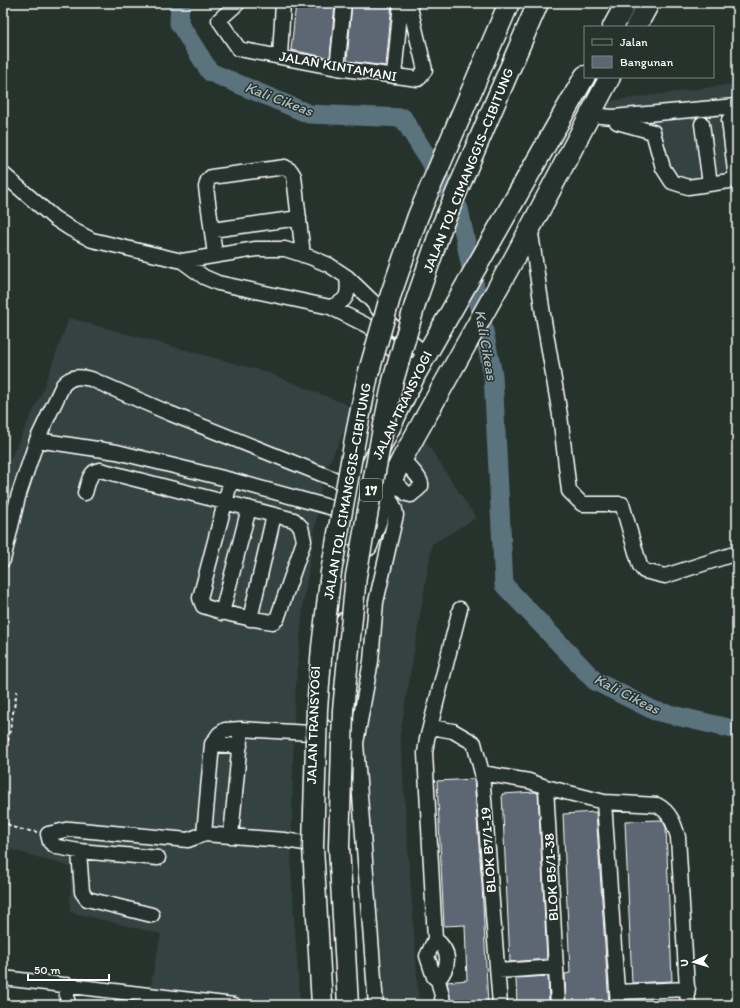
<svg xmlns="http://www.w3.org/2000/svg" width="740" height="1008" font-family="Itim,sans-serif">
<style>
.built{fill:#364242}
.lines{fill:none;stroke-linecap:round;stroke-linejoin:round}
.river{stroke:#5a737d;stroke-width:19}
.building{fill:#5d6673;stroke:#fff}
.minor-casing{stroke:#fff;stroke-width:17}
.highway-casing{stroke:#fff;stroke-width:23}
.path{stroke:#fff;stroke-width:2;stroke-dasharray:4 3;stroke-linecap:butt}
.minor{stroke:#26332d;stroke-width:14}
.highway{stroke:#26332d;stroke-width:20}
.highway-bridge-casing{stroke:#fff;stroke-width:23;stroke-linecap:butt}
.highway-bridge{stroke:#26332d;stroke-width:20}
.labels{text-anchor:middle;stroke-width:3;stroke-linejoin:round;paint-order:stroke}
.shield{fill:#26332d;stroke:#bec2c0;stroke-width:1}
.shield-label{font-size:13px;font-weight:bold;fill:#fff}
.street-label{font-size:14px;fill:#fff;stroke:#26332d}
.water-label{font-size:15px;font-style:italic;fill:#acb9be;stroke:#26332d}
</style>
<rect width="100%" height="100%" fill="#26332d"/>
<filter id="ink" filterUnits="userSpaceOnUse"><feTurbulence type="fractalNoise" baseFrequency=".025" numOctaves="2"/><feDisplacementMap in="SourceGraphic" scale="8" xChannelSelector="R" yChannelSelector="G"/><feConvolveMatrix kernelMatrix="1 2 1 2 8 2 1 2 1" color-interpolation-filters="sRGB"/></filter>
<g filter="url(#ink)">
<path class="built" d="M 737,80 L 737,177 L 674,186 L 646,130 L 592,122 L 604,102 L 734,84 Z
M 69,318 L 266,372 L 355,408 L 323,476 L 303,605 L 294,710 L 291,871 L 300,1005 L 263,1005 L 150,989 L 161,934 L 70,912 L 71,867 L 3,847 L 3,474 L 41,395 Z
M 422,436 L 476,518 L 432,544 L 400,735 L 419,1005 L 366,1005 L 358,845 L 360,692 L 380,544 L 397,485 Z"/>
<g class="lines">
<path class="river" d="M 180,3 L 179,23 L 210,72 L 309,114 L 403,118 L 459,209 L 493,375 L 504,585 L 595,681 L 655,711 L 737,730"/>
</g>
<path class="building" d="M 296,3 L 335,3 L 330,58 L 291,50 Z
M 352,3 L 392,3 L 386,66 L 347,61 Z
M 474,779 L 482,885 L 488,1005 L 451,1005 L 447,982 L 467,980 L 465,925 L 444,926 L 437,781 Z
M 535,792 L 538,793 L 547,959 L 510,962 L 502,794 Z
M 596,812 L 609,1005 L 566,1005 L 565,974 L 570,973 L 563,814 Z
M 662,820 L 666,827 L 672,981 L 632,983 L 625,821 Z
M 548,976 L 549,1005 L 517,1005 L 516,978 Z"/>
<g class="lines">
<g class="minor-casing">
<path id="minor" d="M 238,3 L 219,20 L 239,49 L 337,68 L 418,79 L 425,70 L 409,3
M 280,56 L 283,3
M 337,68 L 344,3
M 394,76 L 401,3
M 590,115 L 613,117 L 617,122 L 653,132 L 663,168 L 672,182 L 688,187 L 736,180 L 729,120
M 613,117 L 736,106
M 702,124 L 710,184
M 3,174 L 54,218 L 71,229 L 92,240 L 182,261 L 204,277 L 218,283 L 330,307 L 370,327 L 416,373
M 530,227 L 544,321 L 560,415 L 569,491 L 582,504 L 622,504 L 640,566 L 644,571 L 665,576 L 737,553
M 212,230 L 299,218
M 215,255 L 206,187 L 208,180 L 211,177 L 285,167 L 291,171 L 294,176 L 303,255
M 182,261 L 256,249 L 285,249 L 310,257 L 329,265 L 347,277 L 372,301 L 389,323 L 426,355
M 330,307 C 348,301 349,295 347,277
M 37,440 L 117,452 L 231,480 L 351,513
M 392,479 L 407,494 L 411,495 C 414,492 419,489 421,486 C 423,479 406,464 402,459
M 85,493 C 88,484 89,471 100,470 L 294,520 L 301,527 L 304,541 L 277,619 L 273,622 C 249,619 226,614 203,606 L 200,598 L 231,480
M 3,560 L 18,497 L 37,440 L 63,385 C 71,376 79,376 91,379 L 169,413 L 354,487
M 222,613 L 249,508
M 250,619 L 274,515
M 431,727 L 453,731 L 474,743 L 482,773 L 500,1005
M 212,744 L 219,734 L 225,730 L 241,729 L 311,733
M 240,746 L 212,744 L 204,834 L 284,840 L 312,844
M 482,773 L 529,781 L 546,787 L 604,802 L 657,805 C 670,812 674,823 678,837 L 688,1005
M 546,787 L 558,1005
M 604,802 L 618,1005
M 231,836 L 241,729
M 79,851 L 82,892 L 87,899 L 152,915
M 158,858 L 79,851 L 57,847 L 50,842 L 48,834 L 70,829 L 188,840 L 204,834
M 435,939 C 451,951 450,966 438,980
M 498,971 L 556,967
M 3,978 L 234,1005
M 67,985 L 67,1005
M 617,992 L 688,989
M 376,1005 L 356,743 L 371,661 L 376,602 L 396,515 C 395,506 392,501 385,495
M 443,1005 L 442,996 L 438,980 L 434,977 L 427,956 L 435,939 L 425,753 L 427,739 L 460,609"/>
</g>
<g class="highway-casing">
<path id="highway" d="M 613,27 L 626,3
M 636,27 L 649,3
M 345,535 L 360,490 L 416,373 L 585,76
M 367,546 L 392,479 L 402,459 L 515,257 L 610,77
M 336,713 C 335,680 337,655 346,622"/>
</g>
<path class="path" d="M 3,769 L 17,691
M 3,818 C 9,830 25,830 37,832"/>
<use href="#minor" class="minor"/>
<use href="#highway" class="highway"/>
<g class="highway-bridge-casing">
<path id="highway-bridge" d="M 322,1005 L 313,847 L 317,709 L 322,647 L 331,572 L 356,434 L 368,375 L 391,294 L 418,216 L 509,3
M 348,1005 L 339,847 L 343,710 L 356,576 L 381,439 L 393,381 L 416,301 L 442,226 L 538,3"/>
</g>
<use href="#highway-bridge" class="highway-bridge"/>
</g>
</g>
<g class="labels">
<rect class="shield" x="360" y="479" width="22" height="22" rx="3"/>
<g class="shield-label">
<text x="371" y="495">17</text>
</g>
<g class="street-label">
<text transform="translate(338 66) rotate(10)" y="5">JALAN KINTAMANI</text>
<text transform="translate(468 170) rotate(-68)" y="5">JALAN TOL CIMANGGIS–CIBITUNG</text>
<text transform="translate(402 405) rotate(-64)" y="5">JALAN TRANSYOGI</text>
<text transform="translate(347 491) rotate(-80)" y="5">JALAN TOL CIMANGGIS–CIBITUNG</text>
<text transform="translate(313 725) rotate(-88)" y="5">JALAN TRANSYOGI</text>
<text transform="translate(488 850) rotate(-94)" y="5">BLOK B7/1-19</text>
<text transform="translate(551 877) rotate(-93)" y="5">BLOK B5/1-38</text>
</g>
<g class="water-label">
<text transform="translate(279 99) rotate(21)" y="5">Kali Cikeas</text>
<text transform="translate(486 345) rotate(80)" y="5">Kali Cikeas</text>
<text transform="translate(627 694) rotate(27)" y="5">Kali Cikeas</text>
</g>
</g>
<rect width="740" height="1008" fill="none" stroke="#26332d" stroke-width="16"/>
<rect x="8" y="8" width="724" height="992" fill="none" stroke="#fff" stroke-width="1.5" filter="url(#ink)"/>
<rect x="584" y="26" width="130" height="52" fill="#26332d" stroke="#7d8581"/>
<rect x="592" y="39" width="20" height="6" fill="#26332d" stroke="#7d8581"/>
<text x="620" y="46" font-size="12" fill="#ffffff">Jalan</text>
<rect x="592" y="56" width="20" height="12" fill="#5d6673" stroke="#7d8581"/>
<text x="620" y="66" font-size="12" fill="#ffffff">Bangunan</text>
<g transform="translate(694 962) rotate(265)" stroke="#26332d" stroke-width="3" paint-order="stroke">
<path d="M0-3L7 15L0 10L-7 15Z" fill="#ffffff"/>
<text y="-6" font-size="11" font-weight="bold" text-anchor="middle" fill="#ffffff">U</text>
</g>
<path d="M28 974v6h81v-6" fill="none" stroke="#ffffff" stroke-width="2"/>
<text x="34" y="974" font-size="12" fill="#ffffff" stroke="#26332d" stroke-width="3" paint-order="stroke">50 m</text>
</svg>
